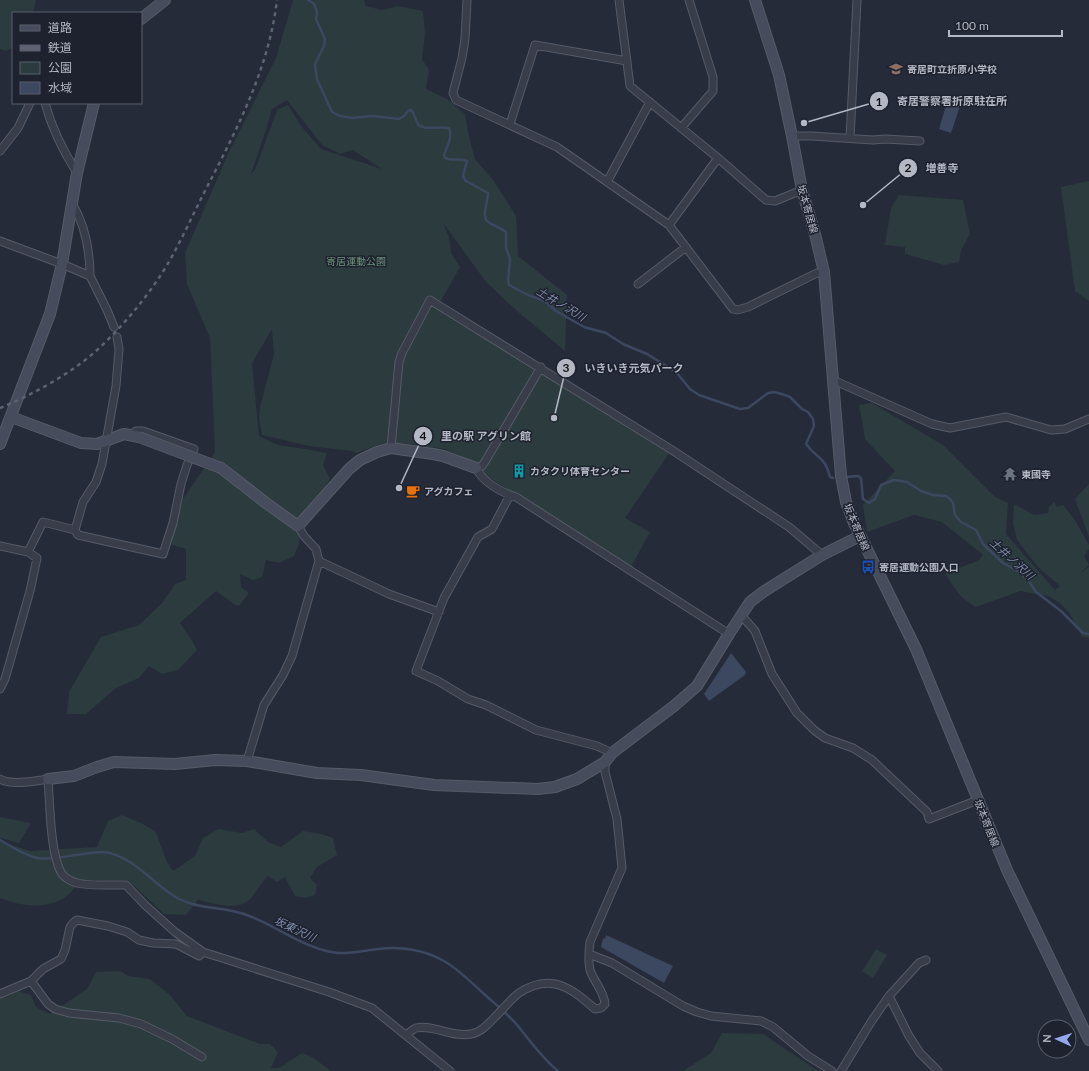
<svg xmlns="http://www.w3.org/2000/svg" width="1089" height="1071" font-family="Lato,'Noto Sans JP',sans-serif">
<style>
.green{fill:#2b3b3e;fill-rule:evenodd}
.water{fill:#3c4760}
.lines{fill:none;stroke-linecap:round;stroke-linejoin:round}
.stream{stroke:#3c4760;stroke-width:2.5}
.street-casing{stroke:#565b67;stroke-width:9}
.secondary-casing{stroke:#565b67;stroke-width:12}
.street{stroke:#383d49;stroke-width:7}
.secondary{stroke:#474c5c;stroke-width:10}
.rail{stroke:#5d6372;stroke-width:2.5;stroke-dasharray:4 4;stroke-linecap:butt}
.secondary-bridge-casing{stroke:#565b67;stroke-width:12;stroke-linecap:butt}
.secondary-bridge{stroke:#474c5c;stroke-width:10}
.labels{text-anchor:middle;stroke-width:3;stroke-linejoin:round;paint-order:stroke}
.poi-label{font-size:10px;font-weight:bold;fill:#b4b8c5;stroke:#1e222e;text-anchor:start}
.street-label{font-size:10px;fill:#b4b8c5;stroke:#1e222e}
.park-label{font-size:10px;fill:#6d937b;stroke:#1e222e}
.water-label{font-size:11px;font-style:italic;fill:#7e8caa;stroke:#1e222e}
.leader{fill:none;stroke:#b4b8c5;stroke-width:1.5}
.callout-dot{fill:#b4b8c5;stroke:#1e222e;stroke-width:1.5}
.mark-label{font-size:12px;text-anchor:middle;font-weight:bold;fill:#111}
.callout-label{font-size:11px;text-anchor:middle;font-weight:bold;fill:#b4b8c5;stroke:#1e222e;stroke-width:3;stroke-linejoin:round;paint-order:stroke}
</style>
<rect width="100%" height="100%" fill="#252b39"/>
<path class="green" d="M 0,0 L 36,0 L 33,13 L 13,13 L 13,48 L 6,51 L 0,49 Z
M 293,0 L 364,0 L 366,6 L 382,10 L 398,6 L 423,11 L 425,34 L 422,59 L 429,70 L 426,89 L 447,99 L 465,114 L 470,141 L 475,159 L 494,181 L 516,216 L 518,256 L 567,295 L 565,351 L 517,311 L 486,282 L 443,223 L 449,237 L 451,253 L 460,267 L 438,306 L 670,452 L 625,518 L 650,532 L 631,567 L 493,480 L 463,457 L 445,449 L 401,443 L 384,443 L 356,453 L 352,451 L 309,446 L 262,435 L 259,419 L 260,407 L 274,354 L 272,329 L 252,363 L 259,436 L 278,445 L 305,449 L 327,453 L 323,465 L 330,479 L 323,490 L 305,509 L 300,531 L 299,544 L 294,556 L 279,563 L 266,560 L 262,577 L 253,580 L 240,574 L 241,587 L 249,593 L 239,606 L 234,604 L 216,591 L 180,623 L 191,639 L 197,650 L 178,670 L 162,674 L 149,666 L 139,678 L 116,688 L 86,714 L 67,714 L 69,692 L 101,637 L 139,625 L 162,603 L 175,584 L 186,580 L 186,549 L 170,544 L 170,518 L 215,452 L 210,338 L 187,284 L 185,253 L 228,154 L 276,58 ZM 287,100 L 322,145 L 340,154 L 353,150 L 382,169 L 321,149 L 302,127 L 288,105 L 277,110 L 255,170 L 251,174 L 265,133 L 272,109 Z
M 1089,181 L 1089,301 L 1075,291 L 1061,187 Z
M 899,195 L 963,200 L 970,234 L 961,250 L 959,262 L 944,265 L 905,254 L 905,247 L 885,245 L 891,208 Z
M 872,403 L 943,445 L 995,497 L 1008,503 L 1006,534 L 1055,590 L 1060,586 L 1038,567 L 1017,540 L 1013,524 L 1014,504 L 1034,515 L 1048,513 L 1049,507 L 1054,502 L 1057,507 L 1063,505 L 1075,520 L 1089,545 L 1089,549 L 1084,556 L 1089,565 L 1080,573 L 1089,567 L 1089,638 L 1082,637 L 1070,614 L 1060,603 L 1048,596 L 1020,591 L 976,607 C 958,596 956,591 945,573 L 978,561 L 983,555 L 942,522 L 914,515 L 867,532 L 863,505 L 895,471 L 865,439 L 859,405 Z
M 1089,484 L 1089,537 L 1075,499 Z
M 122,815 L 143,824 L 156,832 L 166,860 L 173,871 L 195,856 L 203,838 L 218,829 L 242,833 L 254,829 L 268,842 L 281,847 L 303,831 L 321,834 L 333,838 L 337,855 L 317,867 L 310,878 L 317,885 L 315,895 L 305,898 L 295,896 L 285,877 L 277,882 L 268,876 C 261,883 254,896 248,901 C 234,911 213,903 198,900 L 186,915 L 164,914 L 128,880 L 81,880 C 76,886 70,894 64,898 C 44,910 20,906 0,898 L 0,841 L 30,851 L 97,847 L 108,821 Z
M 0,817 L 31,823 L 19,843 L 0,838 Z
M 876,949 L 887,955 L 873,978 L 862,971 Z
M 121,971 L 128,976 L 150,979 L 170,995 L 187,1016 L 260,1044 L 270,1044 L 278,1052 L 271,1068 L 279,1068 L 302,1053 L 312,1057 L 330,1070 L 330,1071 L 0,1071 L 0,998 L 7,997 L 18,991 L 31,995 L 36,1007 L 50,1014 L 87,989 L 96,972 Z
M 722,1033 L 763,1034 L 818,1071 L 683,1071 L 711,1053 Z"/>
<path class="water" d="M 947,102 L 960,106 L 951,133 L 939,129 Z
M 731,653 L 746,672 L 745,675 L 709,701 L 704,694 Z
M 606,935 L 673,966 L 664,983 L 601,947 L 603,938 L 605,939 Z"/>
<g class="lines">
<path class="stream" d="M 308,0 L 314,4 L 317,12 L 316,19 L 325,39 L 324,46 L 315,64 L 317,79 L 332,112 L 340,116 L 352,118 L 372,116 L 399,119 L 404,116 L 408,111 L 411,110 C 415,114 415,119 418,124 C 423,131 440,126 449,128 C 453,137 447,146 444,155 L 445,158 C 452,162 461,157 467,161 L 463,176 L 466,181 L 488,193 C 488,201 481,217 488,222 C 494,226 501,228 506,232 L 506,248 L 510,259 L 508,280 L 509,285 L 528,295 L 545,301 L 556,311 L 584,327 L 606,333 L 623,344 L 647,354 L 676,372 L 690,389 L 699,395 L 740,409 L 748,408 L 768,393 L 774,392 L 782,394 L 790,397 L 802,409 L 808,412 L 813,419 L 814,426 L 806,444 C 817,459 825,456 830,477 L 833,478
M 846,477 L 858,476 L 861,478 L 863,499 L 869,503 L 875,499 L 881,485 L 894,480 L 907,482 L 921,491 L 933,495 L 946,496 L 950,499 L 953,503 L 955,515 L 961,522 L 976,530 L 983,544 L 1003,563 L 1018,571 L 1028,580 L 1036,592 L 1061,611 L 1083,633 L 1089,634
M 0,840 C 12,847 24,855 37,858 C 50,860 63,857 75,855 C 86,854 100,850 110,853 C 138,861 154,885 179,899 C 199,909 222,907 244,914 C 275,924 305,950 338,953 C 352,954 365,950 379,949 C 400,946 425,950 444,961 C 458,969 471,982 483,993 C 495,1004 508,1014 518,1026 C 531,1042 542,1058 558,1071"/>
<g class="street-casing">
<path id="street" d="M 467,0 L 465,39 L 462,58 L 453,93 L 456,100 L 557,147 L 669,225 L 733,309 L 737,310 L 748,307 L 817,273 L 824,272
M 619,0 L 630,86 L 718,158 L 766,200 L 775,201 L 802,190
M 45,103 C 52,129 63,151 77,173
M 510,124 L 535,45 L 627,61
M 681,128 L 713,91 L 713,77 L 689,0
M 792,136 L 812,136 L 873,140 L 885,139 L 920,141
M 850,138 L 857,0
M 0,151 L 18,128 L 30,103
M 607,182 L 650,102
M 72,203 C 85,225 90,251 90,276
M 669,225 L 718,158
M 0,241 L 62,264 L 90,276 L 107,310 L 114,327
M 638,284 L 686,247
M 117,337 L 119,349 L 116,386 L 102,464 L 96,482 L 83,502 L 75,530 L 78,535 L 163,554 L 173,523 L 181,484 L 187,465 L 194,449 L 143,431 L 136,431 L 131,434
M 541,367 L 486,460 L 482,466 L 476,468 C 484,483 501,492 516,497 L 729,634
M 833,380 L 932,424 L 950,428 L 1006,417 L 1051,430 L 1065,429 L 1089,419
M 391,448 L 399,362 L 402,353 L 430,300 L 672,450 L 789,527 L 822,555
M 510,495 L 492,529 L 478,537 L 444,598 L 416,671 L 438,681 L 468,699 L 486,705 L 536,730 L 597,746 L 612,753
M 0,546 L 28,552 L 37,558 L 30,591 L 5,679 L 0,689
M 28,552 L 43,522 L 75,530
M 319,561 L 389,594 L 439,612
M 741,615 L 755,631 L 772,674 L 797,713 L 814,730 L 825,738 L 853,748 L 872,760 L 927,812 L 929,819 L 978,800
M 247,761 L 264,705 L 283,675 L 292,656 L 319,561 L 316,549 L 304,536 L 298,526
M 0,779 C 11,786 36,781 48,779 C 50,803 50,855 62,874 C 65,878 72,882 77,883 C 89,886 113,885 126,885 L 145,905 L 175,932 L 203,952 L 329,992 L 372,1008 L 450,1071
M 589,954 L 612,963 L 683,1006 L 697,1012 L 711,1016 L 761,1021 L 773,1027 L 808,1056 L 832,1071
M 31,981 L 48,1004 L 55,1009 L 69,1013 L 119,1018 L 141,1024 L 172,1039 L 202,1057
M 0,994 L 31,981 L 43,969 L 61,959 L 65,950 L 70,927 L 74,922 L 77,920 L 108,926 L 127,932 L 139,940 L 153,943 L 176,944 L 199,956 L 203,952
M 889,996 L 909,1036 L 920,1053 L 938,1071
M 406,1035 C 409,1033 413,1029 416,1028 C 432,1024 453,1038 471,1034 C 482,1032 489,1023 497,1015 C 504,1008 511,999 519,993 C 551,972 571,988 595,1009 L 601,1008 L 605,1004 C 604,991 594,982 590,970 C 588,961 589,950 590,942 L 622,868 L 617,819 L 605,772 L 605,762
M 841,1071 L 871,1022 L 889,996 L 919,963 L 926,960"/>
</g>
<g class="secondary-casing">
<path id="secondary" d="M 755,0 L 779,75 L 792,136 L 802,190 L 815,234 L 824,272 L 841,476 L 846,502 L 854,523 L 916,649 L 1007,870 L 1089,1040
M 141,19 L 165,0
M 11,417 L 81,443 L 97,444 L 124,434 L 139,437
M 0,444 L 50,314 L 62,264 L 77,173 L 94,103
M 221,468 L 266,503 L 298,526 L 349,469 L 360,460 L 377,452 L 391,448 L 433,454 L 443,456 L 476,468
M 48,779 L 74,776 L 97,767 L 114,762 L 175,764 L 215,760 L 247,761 L 317,773 L 361,775 L 434,785 L 538,789 L 555,787 L 577,779 L 605,762 L 612,753 L 674,706 L 697,686 L 729,634 L 750,602 L 763,592 L 822,555 L 860,536"/>
</g>
<use href="#street" class="street"/>
<use href="#secondary" class="secondary"/>
<path class="rail" d="M 0,408 C 32,395 70,374 96,351 C 122,327 145,300 164,270 C 180,244 192,216 206,189 C 237,129 269,68 277,0"/>
<g class="secondary-bridge-casing">
<path id="secondary-bridge" d="M 139,437 L 221,468"/>
</g>
<use href="#secondary-bridge" class="secondary-bridge"/>
</g>
<defs>
<g id="school-bare" transform="scale(1.08)"><path d="M0-5L7-2L0 1L-7-2ZM-4 1L0 2.5L4 1V4Q0 6-4 4Z" fill="#8d6e63" stroke="#1e222e" stroke-width="2.5" paint-order="stroke"/></g>
<g id="building-bare" transform="scale(1.08)"><path d="M-4-6H4V6H1V3H-1V6H-4ZM-2.5-4.3h1.7v1.8h-1.7ZM.8-4.3h1.7v1.8H.8ZM-2.5-1h1.7V.8h-1.7ZM.8-1h1.7V.8H.8Z" fill="#0f9aa8" stroke="#1e222e" stroke-width="2.5" paint-order="stroke"/></g>
<g id="temple-bare" transform="scale(1.08)"><path d="M0-6L5-2H3V0L6.5 2.5H4V6H1.5V3h-3V6H-4V2.5H-6.5L-3 0V-2H-5Z" fill="#6b7280" stroke="#1e222e" stroke-width="2.5" paint-order="stroke"/></g>
<g id="cafe-bare" transform="scale(1.08)"><path d="M-5.5-4.5H6V0H3Q3 3.5 0 3.5H-2.5Q-5.5 3.5-5.5 0ZM3-3.2v2h1.7v-2ZM-6 4.5H4V6H-6Z" fill="#e8710a" stroke="#1e222e" stroke-width="2.5" paint-order="stroke"/></g>
<g id="bus-bare" transform="scale(1.08)"><path d="M-5-6H5V4H4V6H2V4H-2V6H-4V4H-5ZM-3.5-4V0h7V-4ZM-3.5 1.2v1.5H-2V1.2ZM2 1.2v1.5H3.5V1.2Z" fill="#1a4fb4" stroke="#1e222e" stroke-width="2.5" paint-order="stroke"/></g>
</defs>
<g fill-rule="evenodd">
<use href="#school-bare" x="896" y="69"/>
<use href="#building-bare" x="519" y="471"/>
<use href="#temple-bare" x="1010" y="474"/>
<use href="#cafe-bare" x="413" y="491"/>
<use href="#bus-bare" x="868" y="567"/>
</g>
<g class="labels">
<g class="poi-label">
<text x="907" y="73">寄居町立折原小学校</text>
<text x="530" y="475">カタクリ体育センター</text>
<text x="1021" y="478">東國寺</text>
<text x="424" y="495">アグカフェ</text>
<text x="879" y="571">寄居運動公園入口</text>
</g>
<g class="street-label">
<text transform="translate(808 209) rotate(74)" y="4">坂本寄居線</text>
<text transform="translate(857 527) rotate(67)" y="4">坂本寄居線</text>
<text transform="translate(987 823) rotate(68)" y="4">坂本寄居線</text>
</g>
<g class="park-label">
<text x="356" y="265">寄居運動公園</text>
</g>
<g class="water-label">
<text transform="translate(561 304) rotate(31)" y="4">土井ノ沢川</text>
<text transform="translate(1012 559) rotate(42)" y="4">土井ノ沢川</text>
<text transform="translate(295 929) rotate(25)" y="4">坂東沢川</text>
</g>
</g>
<path class="leader" d="M804 123L879 101M863 205L908 168M554 418L566 368M399 488L423 436"/>
<g class="callout-dot">
<circle cx="804" cy="123" r="4"/>
<circle cx="863" cy="205" r="4"/>
<circle cx="554" cy="418" r="4"/>
<circle cx="399" cy="488" r="4"/>
<circle cx="879" cy="101" r="10"/>
<circle cx="908" cy="168" r="10"/>
<circle cx="566" cy="368" r="10"/>
<circle cx="423" cy="436" r="10"/>
</g>
<g class="mark-label">
<text x="879" y="106">1</text>
<text x="908" y="172">2</text>
<text x="566" y="372">3</text>
<text x="423" y="440">4</text>
</g>
<g class="callout-label">
<text x="952" y="105">寄居警察署折原駐在所</text>
<text x="942" y="172">増善寺</text>
<text x="634" y="372">いきいき元気パーク</text>
<text x="486" y="440">里の駅 アグリン館</text>
</g>
<rect x="12" y="12" width="130" height="92" fill="#1e222e" stroke="#5a5e6a"/>
<rect x="20" y="25" width="20" height="6" fill="#474c5c" stroke="#5a5e6a"/>
<text x="48" y="32" font-size="12" fill="#b4b8c5">道路</text>
<rect x="20" y="45" width="20" height="6" fill="#5d6372" stroke="#5a5e6a"/>
<text x="48" y="52" font-size="12" fill="#b4b8c5">鉄道</text>
<rect x="20" y="62" width="20" height="12" fill="#2b3b3e" stroke="#5a5e6a"/>
<text x="48" y="72" font-size="12" fill="#b4b8c5">公園</text>
<rect x="20" y="82" width="20" height="12" fill="#3c4760" stroke="#5a5e6a"/>
<text x="48" y="92" font-size="12" fill="#b4b8c5">水域</text>
<g transform="translate(1057 1039) rotate(273)"><circle r="19" fill="#1e222e" stroke="#5a5e6a"/>
<path d="M0-3L7 15L0 10L-7 15Z" fill="#91a9ec"/>
<text y="-6" font-size="11" font-weight="bold" text-anchor="middle" fill="#b4b8c5">N</text>
</g>
<path d="M949 30v6h113v-6" fill="none" stroke="#b4b8c5" stroke-width="2"/>
<text x="955" y="30" font-size="12" fill="#b4b8c5" stroke="#1e222e" stroke-width="3" paint-order="stroke">100 m</text>
</svg>
